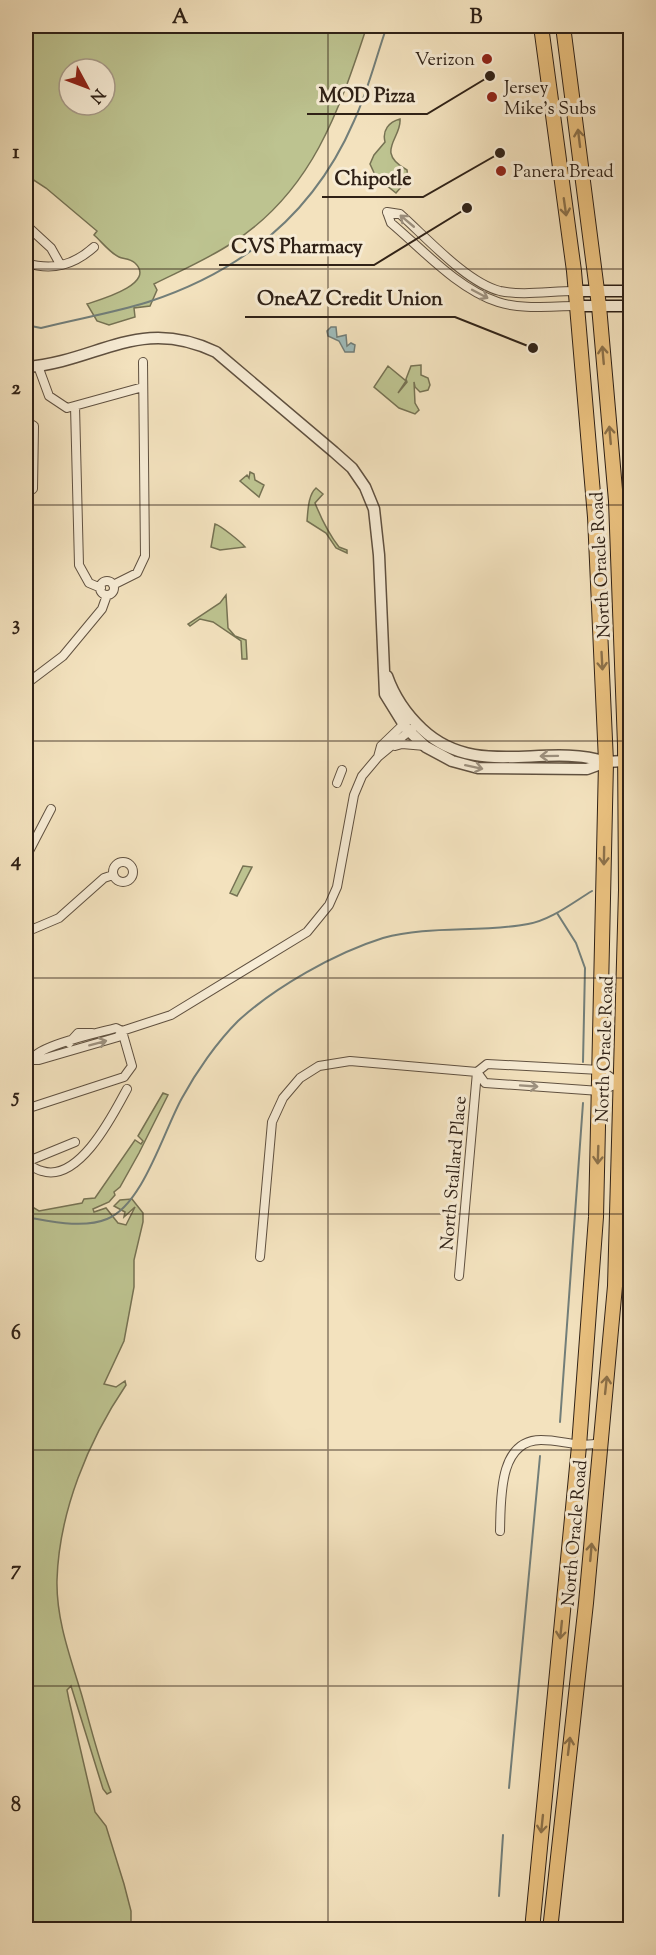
<svg xmlns="http://www.w3.org/2000/svg" width="656" height="1955" font-family="'Sorts Mill Goudy',serif">
<style>
.green{fill:#bdc390;stroke:#767253;stroke-width:1.5;fill-rule:evenodd}
.water{fill:#9fbcbb;stroke:#727e79;stroke-width:1.5}
.lines{fill:none;stroke-linecap:round;stroke-linejoin:round}
.stream{stroke:#727e79;stroke-width:2}
.minor-casing{stroke:#605140;stroke-width:10}
.tertiary-casing{stroke:#605140;stroke-width:13}
.secondary-casing{stroke:#2f2116;stroke-width:13}
.trunk-casing{stroke:#2f2116;stroke-width:16}
.minor{stroke:#f7ecd5;stroke-width:8}
.tertiary{stroke:#f7ecd5;stroke-width:10}
.secondary{stroke:#f7ecd5;stroke-width:10}
.trunk{stroke:#eac17f;stroke-width:14}
.oneway{stroke:#8c714a}
.oneway2{stroke:#9d917f}
.grid{fill:none;stroke:#2f2116;stroke-width:1.5;stroke-opacity:0.55}
.poi-dot{fill:#8f2418;stroke:#f7ecd5;stroke-width:2}
.labels{text-anchor:middle;stroke-width:6;stroke-linejoin:round;paint-order:stroke}
.poi-label{font-size:18px;fill:#2f2116;stroke:#f7ecd5;text-anchor:start}
.street-label{font-size:18px;fill:#2f2116;stroke:#f7ecd5}
.leader{fill:none;stroke:#2f2116;stroke-width:2}
.callout-dot{fill:#2f2116;stroke:#f7ecd5;stroke-width:2}
.callout-label{font-size:20px;text-anchor:middle;font-weight:bold;fill:#2f2116;stroke:#f7ecd5;stroke-width:6;stroke-linejoin:round;paint-order:stroke}
.neatline{fill:none;stroke:#2f2116;stroke-width:2}
.grid-label{font-size:20px;text-anchor:middle;font-weight:bold;fill:#2f2116}
</style>
<rect width="100%" height="100%" fill="#f3e2be"/>
<filter id="stains"><feTurbulence type="fractalNoise" baseFrequency=".00333" numOctaves="4"/><feColorMatrix values="0 0 0 0 .2 0 0 0 0 .09 0 0 0 0 .02 0 0 0 .5 -.17"/></filter>
<radialGradient id="worn" r=".72"><stop offset=".6" stop-color="#630" stop-opacity="0"/><stop offset="1" stop-color="#630" stop-opacity=".3"/></radialGradient>
<path class="green" d="M 26,26 L 367,26 C 339,111 312,192 232,243 C 208,259 180,271 154,284 L 157,290 L 150,306 L 134,308 L 135,317 L 109,325 L 97,321 L 87,304 C 99,300 157,284 135,263 C 130,258 123,259 119,257 C 110,253 101,241 94,235 L 97,231 L 46,188 L 26,175 ZM 69,69 L 105,69 L 105,105 L 69,105 Z
M 400,119 C 402,138 374,152 407,170 L 408,179 L 396,193 L 376,177 L 370,164 L 374,155 L 385,142 C 382,130 389,122 400,119 Z
M 421,365 L 421,375 L 428,378 L 430,385 L 428,390 L 420,392 L 415,387 L 414,382 L 415,403 L 419,410 L 415,414 L 399,408 L 374,387 L 388,366 L 406,381 L 398,393 L 407,382 L 406,379 L 411,366 Z
M 250,472 L 254,474 L 255,480 L 264,485 L 259,497 L 240,481 L 247,475 L 249,478 Z
M 316,488 L 323,494 L 315,503 C 321,518 328,533 339,547 L 347,550 L 347,553 L 336,548 L 326,533 L 307,521 C 308,511 308,495 316,488 Z
M 215,524 C 220,525 241,542 245,547 L 220,550 L 211,547 Z
M 226,595 L 228,628 L 235,636 L 246,640 L 247,659 L 242,659 L 241,641 L 213,622 L 200,619 L 190,626 L 188,624 L 220,603 Z
M 243,866 L 252,867 L 237,896 L 230,893 Z
M 163,1093 L 168,1095 L 139,1153 L 120,1187 L 114,1192 L 115,1195 L 109,1202 L 93,1209 L 94,1212 L 106,1208 L 118,1223 L 126,1225 L 135,1207 L 124,1217 L 125,1212 L 114,1206 L 120,1200 L 132,1199 L 143,1213 L 143,1222 L 134,1260 L 134,1287 L 124,1341 L 104,1384 L 116,1387 L 125,1381 L 126,1385 C 88,1441 59,1512 57,1580 C 56,1620 71,1659 82,1696 C 91,1728 99,1761 111,1792 L 107,1794 L 103,1789 L 71,1686 L 67,1690 L 69,1700 L 95,1812 L 106,1826 L 124,1884 L 131,1911 L 131,1929 L 26,1929 L 26,1203 L 39,1211 L 82,1203 L 84,1199 L 95,1198 L 135,1140 L 141,1144 L 143,1141 L 138,1136 Z"/>
<path class="water" d="M 331,327 L 336,327 L 337,337 L 346,335 L 347,346 L 351,343 L 355,345 L 354,352 L 345,352 L 339,341 L 328,336 L 327,331 Z"/>
<g class="lines">
<path class="stream" d="M 26,325 L 41,328 C 76,319 113,313 148,302 C 243,271 314,214 354,121 C 368,91 376,57 387,26
M 557,913 L 576,943 L 585,968 L 583,1062
M 26,1217 C 50,1221 83,1229 107,1219 C 143,1205 164,1130 182,1098 C 196,1072 217,1042 238,1021 C 275,987 335,953 383,938 C 429,925 481,933 528,924 C 551,920 572,903 592,891
M 560,1422 L 583,1103
M 509,1788 L 540,1456
M 499,1896 L 503,1835"/>
<g class="minor-casing">
<path id="minor" d="M 387,212 L 391,223 C 423,250 458,289 498,302 C 522,310 551,306 576,306
M 387,212 L 400,214 C 426,237 467,283 500,291 C 523,296 551,291 575,291
M 26,225 L 51,248 L 60,264
M 26,263 C 53,271 74,265 94,247
M 38,366 L 49,396 L 67,408 L 143,387
M 75,406 L 79,565 L 89,583 L 101,588
M 26,421 L 34,426 L 33,489 L 26,493
M100 588a7 7 0 1 1 14 0a7 7 0 1 1-14 0Z
M 113,585 L 137,573 L 145,556 L 143,362
M 26,684 L 63,656 L 102,609 L 107,595
M 407,721 L 381,746 L 378,757 L 413,728
M 395,746 L 402,744 L 425,746
M 337,783 L 342,770
M 26,857 L 51,809
M113 872a10 10 0 1 1 20 0a10 10 0 1 1-20 0Z
M 26,914 L 31,929
M 26,932 L 59,918 L 104,878 L 113,875
M 69,1043 L 78,1033 L 92,1033
M 33,1058 C 41,1045 98,1033 116,1028 L 122,1031
M 26,1060 L 39,1060 L 118,1037 L 122,1031 L 171,1015 L 307,932 L 329,905 L 337,887 L 354,795 L 362,776 L 378,757
M 477,1072 L 485,1083 L 600,1091 L 619,1083
M 26,1109 L 124,1077 L 132,1066 L 122,1031
M 26,1163 C 31,1166 37,1170 42,1171 C 79,1183 113,1115 127,1089
M 28,1164 L 31,1160 L 75,1142
M 260,1257 L 272,1122 L 283,1098 L 300,1078 L 319,1066 L 350,1061 L 477,1072 L 487,1064 L 600,1070 L 619,1083
M 459,1276 L 477,1072
M 500,1531 C 501,1500 498,1440 541,1440 C 564,1440 575,1448 601,1443"/>
</g>
<g class="tertiary-casing">
<path id="tertiary" d="M 26,367 C 98,362 139,315 216,352 L 334,452 L 352,468 L 365,487 L 374,509 L 379,555 L 385,694 L 406,728 L 426,747 L 452,761 L 478,768 L 587,769 L 606,762 L 624,761
M 387,676 C 394,696 406,714 422,729 C 476,780 544,742 606,762"/>
</g>
<g class="secondary-casing">
<path id="secondary" d="M 575,291 L 630,291
M 576,306 L 630,306"/>
</g>
<g class="trunk-casing">
<path id="trunk" d="M 532,1930 L 579,1446 L 596,1217 L 606,762 L 595,517 L 574,271 L 541,26
M 550,1930 L 586,1603 L 615,1286 L 626,890 L 625,745 L 616,501 L 599,306 L 563,26"/>
</g>
<use href="#minor" class="minor"/>
<use href="#tertiary" class="tertiary"/>
<use href="#secondary" class="secondary"/>
<use href="#trunk" class="trunk"/>
</g>
<defs><path id="oneway-shaft" d="M-6 0H5M1.5-3L5.5 0L1.5 3" fill="none" stroke-width="1.6" stroke-linecap="round" stroke-linejoin="round" transform="scale(1.5)"/></defs>
<g class="oneway">
<use href="#oneway-shaft" transform="translate(579 138) rotate(-97)"/>
<use href="#oneway-shaft" transform="translate(565 207) rotate(82)"/>
<use href="#oneway-shaft" transform="translate(603 355) rotate(-95)"/>
<use href="#oneway-shaft" transform="translate(610 435) rotate(-95)"/>
<use href="#oneway-shaft" transform="translate(602 661) rotate(87)"/>
<use href="#oneway-shaft" transform="translate(604 856) rotate(91)"/>
<use href="#oneway-shaft" transform="translate(598 1155) rotate(92)"/>
<use href="#oneway-shaft" transform="translate(606 1385) rotate(-84)"/>
<use href="#oneway-shaft" transform="translate(591 1552) rotate(-85)"/>
<use href="#oneway-shaft" transform="translate(561 1630) rotate(96)"/>
<use href="#oneway-shaft" transform="translate(569 1746) rotate(-83)"/>
<use href="#oneway-shaft" transform="translate(542 1824) rotate(96)"/>
</g>
<g class="oneway2">
<use href="#oneway-shaft" transform="translate(407 221) rotate(-140)"/>
<use href="#oneway-shaft" transform="translate(480 294) rotate(28)"/>
<use href="#oneway-shaft" transform="translate(549 756) rotate(179)"/>
<use href="#oneway-shaft" transform="translate(474 767) rotate(12)"/>
<use href="#oneway-shaft" transform="translate(98 1043) rotate(-15)"/>
<use href="#oneway-shaft" transform="translate(529 1086) rotate(4)"/>
</g>
<path class="grid" d="M 328,26 L 328,1930M 26,269 L 630,269M 26,505 L 630,505M 26,741 L 630,741M 26,978 L 630,978M 26,1214 L 630,1214M 26,1450 L 630,1450M 26,1686 L 630,1686"/>
<g class="poi-dot">
<circle cx="487" cy="59" r="6"/>
<circle cx="492" cy="97" r="6"/>
<circle cx="501" cy="171" r="6"/>
</g>
<g class="labels">
<g class="poi-label">
<text x="475" y="65" text-anchor="end">Verizon</text>
<text x="504" y="93">Jersey<tspan x="504" dy="21">Mike's Subs</tspan></text>
<text x="513" y="177">Panera Bread</text>
</g>
<g class="street-label">
<text transform="translate(600 565) rotate(-93)" y="6">North Oracle Road</text>
<text transform="translate(604 1049) rotate(-88)" y="6">North Oracle Road</text>
<text transform="translate(453 1173) rotate(-85)" y="6">North Stallard Place</text>
<text transform="translate(574 1533) rotate(-85)" y="6">North Oracle Road</text>
</g>
</g>
<path class="leader" d="M490 76L427 114H307M500 153L423 197H322M467 208L374 265H219M533 348L455 317H245"/>
<g class="callout-dot">
<circle cx="490" cy="76" r="6"/>
<circle cx="500" cy="153" r="6"/>
<circle cx="467" cy="208" r="6"/>
<circle cx="533" cy="348" r="6"/>
</g>
<g class="callout-label">
<text x="367" y="102">MOD Pizza</text>
<text x="373" y="185">Chipotle</text>
<text x="297" y="253">CVS Pharmacy</text>
<text x="350" y="305">OneAZ Credit Union</text>
</g>
<rect width="656" height="1955" fill="none" stroke="#f3e2be" stroke-width="66"/>
<g transform="translate(87 87) rotate(131)"><circle r="28" fill="#f7ecd5" stroke="#a79b89" stroke-width="1.5"/>
<path d="M0-4.5L10 22L0 15L-10 22Z" fill="#8f2418"/>
<text y="-9" font-size="16" font-weight="bold" text-anchor="middle" fill="#2f2116">N</text>
</g>
<rect x="33" y="33" width="590" height="1889" class="neatline"/>
<g class="grid-label">
<text x="180" y="23">A</text>
<text x="476" y="23">B</text>
<text x="16" y="158">1</text>
<text x="16" y="394">2</text>
<text x="16" y="630">3</text>
<text x="16" y="866">4</text>
<text x="16" y="1102">5</text>
<text x="16" y="1339">6</text>
<text x="16" y="1575">7</text>
<text x="16" y="1811">8</text>
</g>
<rect width="100%" height="100%" filter="url(#stains)"/>
<rect width="100%" height="100%" fill="url(#worn)"/>
</svg>
